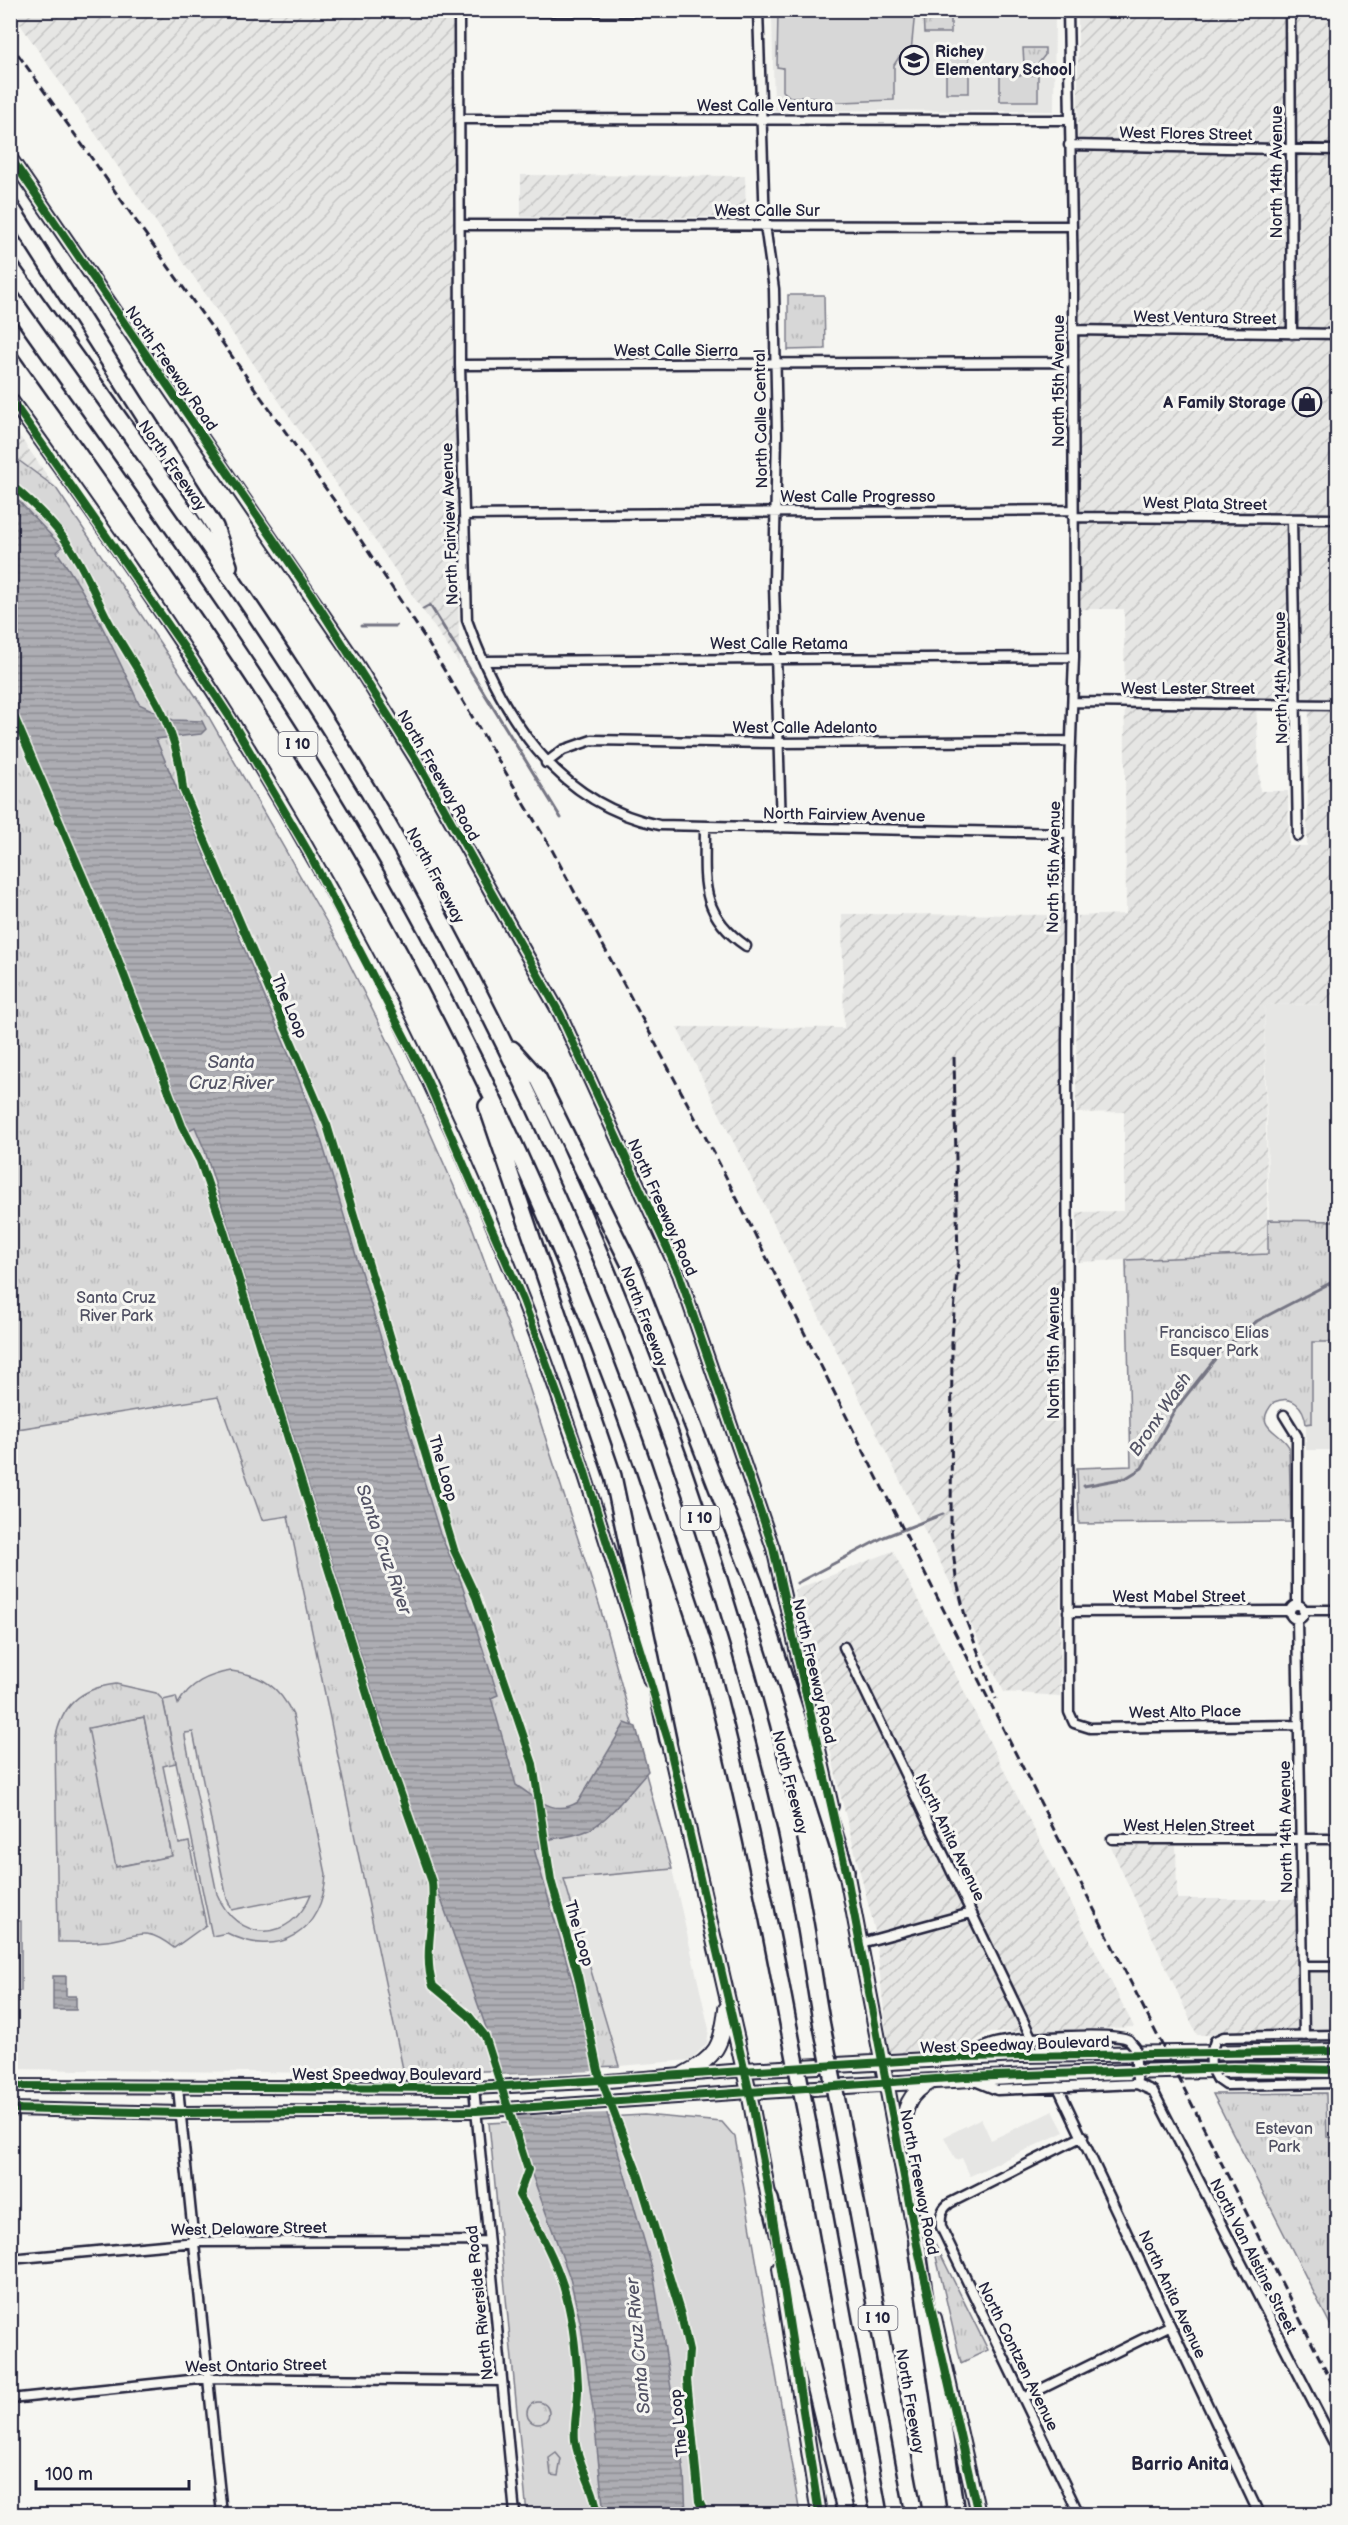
<svg xmlns="http://www.w3.org/2000/svg" width="1348" height="2525" font-family="'Balsamiq Sans',sans-serif">
<style>
.built{fill:#e6e6e4}
.industrial{fill:url(#industrial-furrows);fill-rule:evenodd}
.grass{fill:#d7d7d7;stroke:#7c7c89;stroke-width:1.5;fill-rule:evenodd}
.park{fill:url(#park-tufts);stroke:#7c7c89;stroke-width:1.5;fill-rule:evenodd}
.water{fill:url(#water-rules);stroke:#757583;stroke-width:1.5}
.pier{fill:#f6f6f2}
.lines{fill:none;stroke-linecap:round;stroke-linejoin:round}
.stream{stroke:#757583;stroke-width:3}
.minor-casing{stroke:#22223b;stroke-width:13}
.secondary-casing{stroke:#22223b;stroke-width:16}
.primary-casing{stroke:#22223b;stroke-width:18}
.motorway-casing{stroke:#22223b;stroke-width:20}
.minor{stroke:#f6f6f2;stroke-width:8}
.secondary{stroke:#f6f6f2;stroke-width:12}
.primary{stroke:#f6f6f2;stroke-width:14}
.motorway{stroke:#f6f6f2;stroke-width:15}
.rail{stroke:#22223b;stroke-width:3;stroke-dasharray:9 4.5;stroke-linecap:butt}
.minor-bridge-casing{stroke:#22223b;stroke-width:13;stroke-linecap:butt}
.motorway-bridge-casing{stroke:#22223b;stroke-width:20;stroke-linecap:butt}
.minor-bridge{stroke:#f6f6f2;stroke-width:8}
.motorway-bridge{stroke:#f6f6f2;stroke-width:15}
.cycleway-casing{stroke:#f6f6f2;stroke-width:11}
.cycleway{stroke:#1b5e20;stroke-width:8}
.labels{text-anchor:middle;stroke-width:6;stroke-linejoin:round;paint-order:stroke}
.shield{fill:#f6f6f2;stroke:#626272;stroke-width:1.5}
.shield-label{font-size:15px;font-weight:bold;fill:#22223b}
.poi-label{font-size:16px;font-weight:bold;fill:#22223b;stroke:#f6f6f2;text-anchor:start}
.street-label{font-size:16px;fill:#22223b;stroke:#f6f6f2}
.park-label{font-size:16px;fill:#4f4f62;stroke:#f6f6f2}
.water-label{font-size:18px;font-style:italic;fill:#535365;stroke:#f6f6f2}
.neighbourhood-label{font-size:18px;font-weight:bold;fill:#22223b;stroke:#f6f6f2}
</style>
<defs>
<pattern id="industrial-furrows" width="10" height="10" patternUnits="userSpaceOnUse" patternTransform="scale(1.5)"><rect width="10" height="10" fill="#e6e6e4"/><path d="M-1 1l2-2M0 10L10 0M9 11l2-2" fill="none" stroke="#c5c5c4"/></pattern>
<pattern id="park-tufts" width="24" height="20" patternUnits="userSpaceOnUse" patternTransform="scale(1.5)"><rect width="24" height="20" fill="#d7d7d7"/><path d="M3 7l-1-3M5 7V3M7 7l1-3M15 17l-1-3M17 17v-4M19 17l1-3" fill="none" stroke="#b8b8b9"/></pattern>
<pattern id="water-rules" width="6" height="5" patternUnits="userSpaceOnUse" patternTransform="scale(1.5)"><rect width="6" height="5" fill="#adadb3"/><path d="M0 2.5h6" fill="none" stroke="#8c8c93"/></pattern>
</defs>
<rect width="100%" height="100%" fill="#f6f6f2"/>
<filter id="ink" filterUnits="userSpaceOnUse"><feTurbulence type="fractalNoise" baseFrequency=".0167" numOctaves="2"/><feDisplacementMap in="SourceGraphic" scale="12" xChannelSelector="R" yChannelSelector="G"/><feConvolveMatrix kernelMatrix="1 2 1 2 8 2 1 2 1" color-interpolation-filters="sRGB"/></filter>
<g filter="url(#ink)">
<path class="built" d="M 772,11 L 1055,11 L 1054,111 L 774,110 Z
M 1337,1004 L 1337,1221 L 1269,1220 L 1264,1005 Z
M 1312,1342 L 1337,1342 L 1337,1450 L 1306,1450 L 1306,1424 L 1312,1423 Z
M 218,1397 L 262,1519 L 288,1516 L 404,2074 L 11,2069 L 10,1569 L 16,1567 L 10,1539 L 11,1430 Z
M 672,1869 L 709,2029 L 707,2043 L 691,2060 L 619,2066 L 564,1879 Z
M 1306,1968 L 1337,1968 L 1337,2034 L 1307,2035 Z
M 1053,2111 L 1064,2132 L 970,2176 L 962,2158 L 956,2160 L 944,2137 L 981,2118 L 991,2140 Z"/>
<path class="industrial" d="M 11,11 L 453,11 L 459,663 Z
M 1078,11 L 1337,11 L 1337,1004 L 1264,1005 L 1268,1254 L 1077,1262 L 1077,1212 L 1124,1211 L 1124,1112 L 1076,1113 L 1077,916 L 1126,914 L 1124,609 L 1078,609 ZM 1256,703 L 1309,704 L 1307,846 L 1289,846 L 1288,791 L 1260,791 Z
M 521,175 L 745,176 L 746,217 L 521,217 Z
M 10,424 L 11,424 L 56,488 L 11,454 Z
M 842,914 L 1065,915 L 1060,1696 L 1004,1692 L 677,1027 L 844,1028 Z
M 893,1551 L 1134,2027 L 988,2033 L 963,2048 L 889,2055 L 875,1931 L 841,1797 L 794,1590 Z
M 1176,1844 L 1177,1899 L 1296,1899 L 1298,2034 L 1197,2035 L 1111,1847 Z"/>
<path class="grass" d="M 778,11 L 915,11 L 911,52 L 899,57 L 894,65 L 894,100 L 815,103 L 815,97 L 790,97 L 783,91 L 783,68 L 777,67 Z
M 946,56 L 969,56 L 969,93 L 946,93 Z
M 1000,75 L 1038,75 L 1038,101 L 1000,101 Z
M 231,1671 C 262,1675 279,1686 293,1715 L 326,1874 C 323,1932 279,1960 227,1933 L 212,1936 L 163,1700 L 176,1697 L 178,1704 C 190,1683 208,1675 231,1671 ZM 193,1732 L 227,1899 L 232,1910 L 311,1894 C 291,1944 237,1943 217,1894 L 185,1737 L 185,1733 Z
M 144,1717 L 172,1856 L 115,1867 L 87,1728 Z
M 644,2115 L 722,2122 L 735,2137 L 800,2514 L 527,2514 L 489,2123 Z"/>
<path class="park" d="M 923,11 L 951,11 L 951,33 L 924,33 Z
M 1023,48 L 1045,48 L 1045,55 L 1038,64 L 1024,64 Z
M 788,295 L 824,295 L 825,349 L 788,350 Z
M 10,454 L 56,488 L 203,707 L 341,947 L 401,1067 L 473,1229 L 520,1359 L 600,1607 L 672,1869 L 564,1879 L 619,2066 L 404,2074 L 288,1516 L 262,1520 L 218,1397 L 11,1430 Z
M 1268,1220 L 1337,1221 L 1337,1342 L 1312,1342 L 1312,1423 L 1306,1424 C 1304,1406 1292,1394 1274,1402 C 1251,1428 1280,1430 1289,1447 L 1291,1522 L 1079,1524 L 1077,1468 L 1131,1466 L 1126,1260 L 1268,1254 Z
M 116,1684 L 156,1693 L 163,1700 L 176,1763 L 163,1766 L 179,1844 L 189,1842 L 206,1925 L 174,1948 C 143,1923 137,1938 106,1941 C 90,1943 73,1942 58,1942 L 55,1741 C 61,1706 80,1688 116,1684 ZM 144,1717 L 172,1856 L 116,1867 L 88,1728 Z
M 10,1921 L 21,1921 L 21,1991 L 11,1991 Z
M 1326,2093 L 1327,2137 L 1338,2138 L 1337,2338 L 1213,2094 Z
M 931,2235 L 988,2350 L 961,2363 Z
M527 2413a11 11 0 1 1 22 0a11 11 0 1 1-22 0Z
M 556,2453 L 561,2459 L 558,2476 L 551,2475 L 549,2458 Z"/>
<path class="water" d="M 11,493 L 62,547 L 57,552 C 91,600 115,651 139,704 L 173,720 L 202,721 L 206,729 L 201,734 L 156,739 L 294,1067 L 320,1136 L 440,1534 L 459,1576 L 498,1695 L 491,1698 L 516,1785 C 538,1799 553,1817 578,1802 L 625,1723 L 636,1727 L 648,1771 C 630,1790 612,1817 589,1830 C 574,1837 555,1838 539,1841 L 540,1848 L 534,1849 L 575,1990 L 592,2062 L 653,2271 L 684,2473 L 686,2514 L 604,2514 L 593,2410 L 581,2326 L 570,2278 L 531,2172 L 502,2073 L 429,1865 L 375,1701 L 205,1151 L 195,1127 L 189,1130 L 122,957 L 11,697 Z
M 53,1976 L 66,1976 L 66,1996 L 76,1996 L 76,2010 L 53,2010 Z"/>
<path class="pier" d="M 597,2071 L 609,2113 L 513,2116 L 500,2075 Z"/>
<g class="lines">
<path class="stream" d="M 423,609 L 430,605 L 561,818
M 361,626 L 396,626
M 1084,1486 L 1126,1478 L 1142,1468 L 1174,1411 L 1222,1350 L 1257,1321 L 1338,1279
M 797,1583 L 884,1537 L 943,1514"/>
<g class="minor-casing">
<path id="minor" d="M 459,10 L 460,365 L 467,620 C 501,715 555,803 659,825 L 1069,833
M 758,10 L 765,225 L 774,289 L 777,435 L 774,584 L 781,828
M 1068,10 L 1073,287 L 1074,657 L 1070,766 L 1067,1044 L 1069,1712 L 1074,1723 L 1090,1728 L 1298,1725
M 1290,10 L 1292,334
M 459,11 L 758,12
M 461,119 L 1069,120
M 1069,145 L 1338,150
M 462,225 L 1072,226
M 1073,330 L 1338,334
M 460,365 L 1071,362
M 464,515 L 1073,510
M 1073,517 L 1338,519
M 1292,519 L 1298,836
M 484,661 L 1074,657
M 1074,702 L 1338,705
M 546,763 L 563,750 L 592,740 L 778,743 L 1070,741
M 705,827 C 705,879 698,913 746,946
M 1284,1415 L 1297,1436 L 1297,1605
M1290 1612a7 7 0 1 1 14 0a7 7 0 1 1-14 0Z
M 1303,1610 L 1338,1610
M 1068,1612 L 1290,1611
M 1297,1618 L 1304,2036
M 844,1647 L 1032,2039
M 1112,1839 L 1338,1839
M 861,1943 L 971,1913
M 1303,1966 L 1338,1966
M 1215,2041 L 1224,2037 L 1338,2035
M 969,2055 C 977,2051 986,2045 995,2043 C 1015,2038 1116,2031 1129,2040
M 1216,2078 L 1226,2085 L 1338,2083
M 977,2082 L 997,2090 L 1137,2084 L 1153,2091 L 1338,2451
M 1058,2087 L 1259,2514
M 178,2088 L 222,2514
M 474,2088 L 515,2514
M 10,2259 L 196,2242 L 488,2241
M 1023,2398 L 1169,2326
M 10,2399 L 209,2378 L 502,2381
M 1079,2514 L 941,2227 C 940,2217 941,2209 950,2203 L 1083,2136"/>
</g>
<g class="secondary-casing">
<path id="secondary" d="M 10,157 L 353,658 L 417,761 L 560,1014 L 679,1274 L 773,1548 L 832,1806
M 10,398 C 85,502 159,606 228,715 C 343,898 445,1100 524,1303 C 572,1427 610,1554 650,1681
M 10,2086 L 474,2088 L 608,2081 L 744,2070
M 10,2109 L 181,2113 L 476,2111 L 749,2092"/>
</g>
<g class="primary-casing">
<path id="primary" d="M 668,1740 L 749,2092 L 771,2210
M 846,1871 L 919,2255
M 744,2070 L 1018,2055 L 1338,2051
M 684,2074 C 717,2057 722,2045 726,2009
M 749,2092 C 945,2080 1141,2067 1338,2070
M 902,2134 C 904,2109 908,2093 931,2082
M 780,2268 L 819,2514
M 934,2318 L 978,2514"/>
</g>
<g class="motorway-casing">
<path id="motorway" d="M 10,206 L 215,527 L 229,566
M 10,266 C 126,429 245,590 350,761 C 419,873 479,990 535,1108 C 652,1358 744,1619 799,1890 C 808,1935 814,1981 822,2026
M 10,328 C 138,509 270,687 379,880 C 496,1087 592,1305 665,1531 C 681,1579 699,1627 712,1675 C 743,1791 767,1909 789,2028
M 512,1049 L 538,1078 L 633,1271 L 754,1583 L 846,1871
M 487,1106 L 613,1476 L 668,1740
M 841,2121 L 914,2514
M 808,2124 L 879,2514
M 770,2199 L 846,2514
M 917,2245 L 956,2514"/>
</g>
<use href="#minor" class="minor"/>
<use href="#secondary" class="secondary"/>
<use href="#primary" class="primary"/>
<use href="#motorway" class="motorway"/>
<path class="rail" d="M 10,43 L 343,513 L 425,638 L 551,848 L 715,1155 L 1338,2395
M 954,1057 L 958,1262 L 952,1338 L 951,1529 L 956,1578 L 966,1620 L 996,1699"/>
<g class="minor-bridge-casing">
<path id="minor-bridge" d="M 1129,2040 L 1135,2047 L 1137,2079
M 1215,2041 C 1210,2055 1208,2065 1216,2078"/>
</g>
<g class="motorway-bridge-casing">
<path id="motorway-bridge" d="M 822,2026 L 841,2121
M 789,2028 L 808,2124"/>
</g>
<use href="#minor-bridge" class="minor-bridge"/>
<use href="#motorway-bridge" class="motorway-bridge"/>
<g class="cycleway-casing">
<path id="cycleway" d="M 10,157 L 311,594 L 417,761 L 560,1014 L 679,1274 L 773,1548 L 846,1871 L 917,2245 L 978,2514
M 10,398 L 183,646 L 229,716 L 309,853 L 427,1080 L 523,1300 L 579,1453 L 668,1740 L 752,2103 L 770,2199 L 819,2514
M 10,484 C 27,498 45,515 59,532 C 81,559 94,594 110,624 C 143,682 177,719 183,789 L 327,1125 L 454,1550 L 476,1597 L 533,1764 L 551,1880 L 578,1976 L 598,2071 L 639,2177 L 681,2315 L 689,2351 L 687,2380 L 699,2501 L 705,2514
M 10,707 L 114,949 L 182,1126 L 200,1161 L 223,1228 L 375,1720 L 432,1882 C 436,1917 422,1953 433,1986 L 469,2016 L 485,2036 L 528,2170 L 519,2195 C 562,2267 574,2301 578,2385 C 579,2403 573,2422 575,2440 C 578,2467 596,2488 597,2514
M 10,2086 L 474,2088 L 963,2057 L 1338,2051
M 10,2109 L 181,2113 L 476,2111 L 965,2077 L 1233,2068 L 1338,2070"/>
</g>
<use href="#cycleway" class="cycleway"/>
</g>
</g>
<defs>
<g id="school-ring" transform="scale(1.5)"><circle r="9.5" fill="#f6f6f2" stroke="#22223b" stroke-width="1.5"/><path d="M0-5L7-2L0 1L-7-2ZM-4 1L0 2.5L4 1V4Q0 6-4 4Z" fill="#22223b"/></g>
<g id="shop-ring" transform="scale(1.5)"><circle r="9.5" fill="#f6f6f2" stroke="#22223b" stroke-width="1.5"/><path d="M-5-2.5h2.3a2.7 3.5 0 0 1 5.4 0H5L5.5 6h-11ZM-1.5-2.5h3a1.5 2.3 0 0 0-3 0Z" fill="#22223b"/></g>
</defs>
<g fill-rule="evenodd">
<use href="#school-ring" x="914" y="60"/>
<use href="#shop-ring" x="1307" y="402"/>
</g>
<g class="labels">
<g class="shield">
<rect x="278.5" y="732" width="39" height="24" rx="4.5"/>
<rect x="680.5" y="1506" width="39" height="24" rx="4.5"/>
<rect x="858.5" y="2306" width="39" height="24" rx="4.5"/>
</g>
<g class="shield-label">
<text x="298" y="749">I 10</text>
<text x="700" y="1523">I 10</text>
<text x="878" y="2323">I 10</text>
</g>
<g class="poi-label">
<text x="935" y="57">Richey<tspan x="935" dy="18">Elementary School</tspan></text>
<text x="1286" y="408" text-anchor="end">A Family Storage</text>
</g>
<g class="street-label">
<text x="765" y="111">West Calle Ventura</text>
<text transform="translate(1186 133) rotate(1)" y="6">West Flores Street</text>
<text transform="translate(1276 172) rotate(-90)" y="6">North 14th Avenue</text>
<text x="767" y="216">West Calle Sur</text>
<text transform="translate(1205 317) rotate(1)" y="6">West Ventura Street</text>
<text x="676" y="356">West Calle Sierra</text>
<text transform="translate(172 368) rotate(55)" y="6">North Freeway Road</text>
<text transform="translate(1058 381) rotate(-90)" y="6">North 15th Avenue</text>
<text transform="translate(760 419) rotate(-91)" y="6">North Calle Central</text>
<text transform="translate(173 465) rotate(55)" y="6">North Freeway</text>
<text x="858" y="502">West Calle Progresso</text>
<text transform="translate(1205 503) rotate(1)" y="6">West Plata Street</text>
<text transform="translate(449 524) rotate(-92)" y="6">North Fairview Avenue</text>
<text x="779" y="649">West Calle Retama</text>
<text transform="translate(1280 678) rotate(-91)" y="6">North 14th Avenue</text>
<text x="1188" y="694">West Lester Street</text>
<text x="805" y="733">West Calle Adelanto</text>
<text transform="translate(439 775) rotate(60)" y="6">North Freeway Road</text>
<text transform="translate(844 814) rotate(1)" y="6">North Fairview Avenue</text>
<text transform="translate(1053 867) rotate(-89)" y="6">North 15th Avenue</text>
<text transform="translate(436 875) rotate(62)" y="6">North Freeway</text>
<text transform="translate(290 1006) rotate(67)" y="6">The Loop</text>
<text transform="translate(663 1207) rotate(66)" y="6">North Freeway Road</text>
<text transform="translate(645 1316) rotate(69)" y="6">North Freeway</text>
<text transform="translate(1053 1353) rotate(-90)" y="6">North 15th Avenue</text>
<text transform="translate(444 1468) rotate(74)" y="6">The Loop</text>
<text x="1179" y="1602">West Mabel Street</text>
<text transform="translate(815 1671) rotate(77)" y="6">North Freeway Road</text>
<text transform="translate(1185 1711) rotate(-1)" y="6">West Alto Place</text>
<text transform="translate(791 1782) rotate(76)" y="6">North Freeway</text>
<text x="1189" y="1831">West Helen Street</text>
<text transform="translate(1285 1827) rotate(-91)" y="6">North 14th Avenue</text>
<text transform="translate(951 1837) rotate(64)" y="6">North Anita Avenue</text>
<text transform="translate(580 1933) rotate(74)" y="6">The Loop</text>
<text transform="translate(1015 2044) rotate(-2)" y="6">West Speedway Boulevard</text>
<text x="387" y="2080">West Speedway Boulevard</text>
<text transform="translate(920 2182) rotate(79)" y="6">North Freeway Road</text>
<text transform="translate(249 2228) rotate(-1)" y="6">West Delaware Street</text>
<text transform="translate(1254 2256) rotate(63)" y="6">North Van Alstine Street</text>
<text transform="translate(1173 2294) rotate(65)" y="6">North Anita Avenue</text>
<text transform="translate(479 2303) rotate(-96)" y="6">North Riverside Road</text>
<text transform="translate(1019 2356) rotate(64)" y="6">North Contzen Avenue</text>
<text transform="translate(256 2365) rotate(-1)" y="6">West Ontario Street</text>
<text transform="translate(911 2401) rotate(80)" y="6">North Freeway</text>
<text transform="translate(678 2423) rotate(-96)" y="6">The Loop</text>
</g>
<g class="park-label">
<text x="116" y="1303">Santa Cruz<tspan x="116" dy="18">River Park</tspan></text>
<text x="1214" y="1338">Francisco Elias<tspan x="1214" dy="18">Esquer Park</tspan></text>
<text x="1284" y="2134">Estevan<tspan x="1284" dy="18">Park</tspan></text>
</g>
<g class="water-label">
<text x="231" y="1068">Santa<tspan x="231" dy="21">Cruz River</tspan></text>
<text transform="translate(1160 1414) rotate(-56)" y="6">Bronx Wash</text>
<text transform="translate(384 1549) rotate(71)" y="6">Santa Cruz River</text>
<text transform="translate(638 2346) rotate(-95)" y="6">Santa Cruz River</text>
</g>
<g class="neighbourhood-label">
<text x="1180" y="2470">Barrio Anita</text>
</g>
</g>
<rect width="1348" height="2525" fill="none" stroke="#f6f6f2" stroke-width="36"/>
<rect x="18" y="18" width="1312" height="2489" fill="none" stroke="#22223b" stroke-width="2" filter="url(#ink)"/>
<path d="M36 2480v9h153v-9" fill="none" stroke="#22223b" stroke-width="3"/>
<text x="45" y="2480" font-size="18" fill="#22223b" stroke="#f6f6f2" stroke-width="4.5" paint-order="stroke">100 m</text>
</svg>
